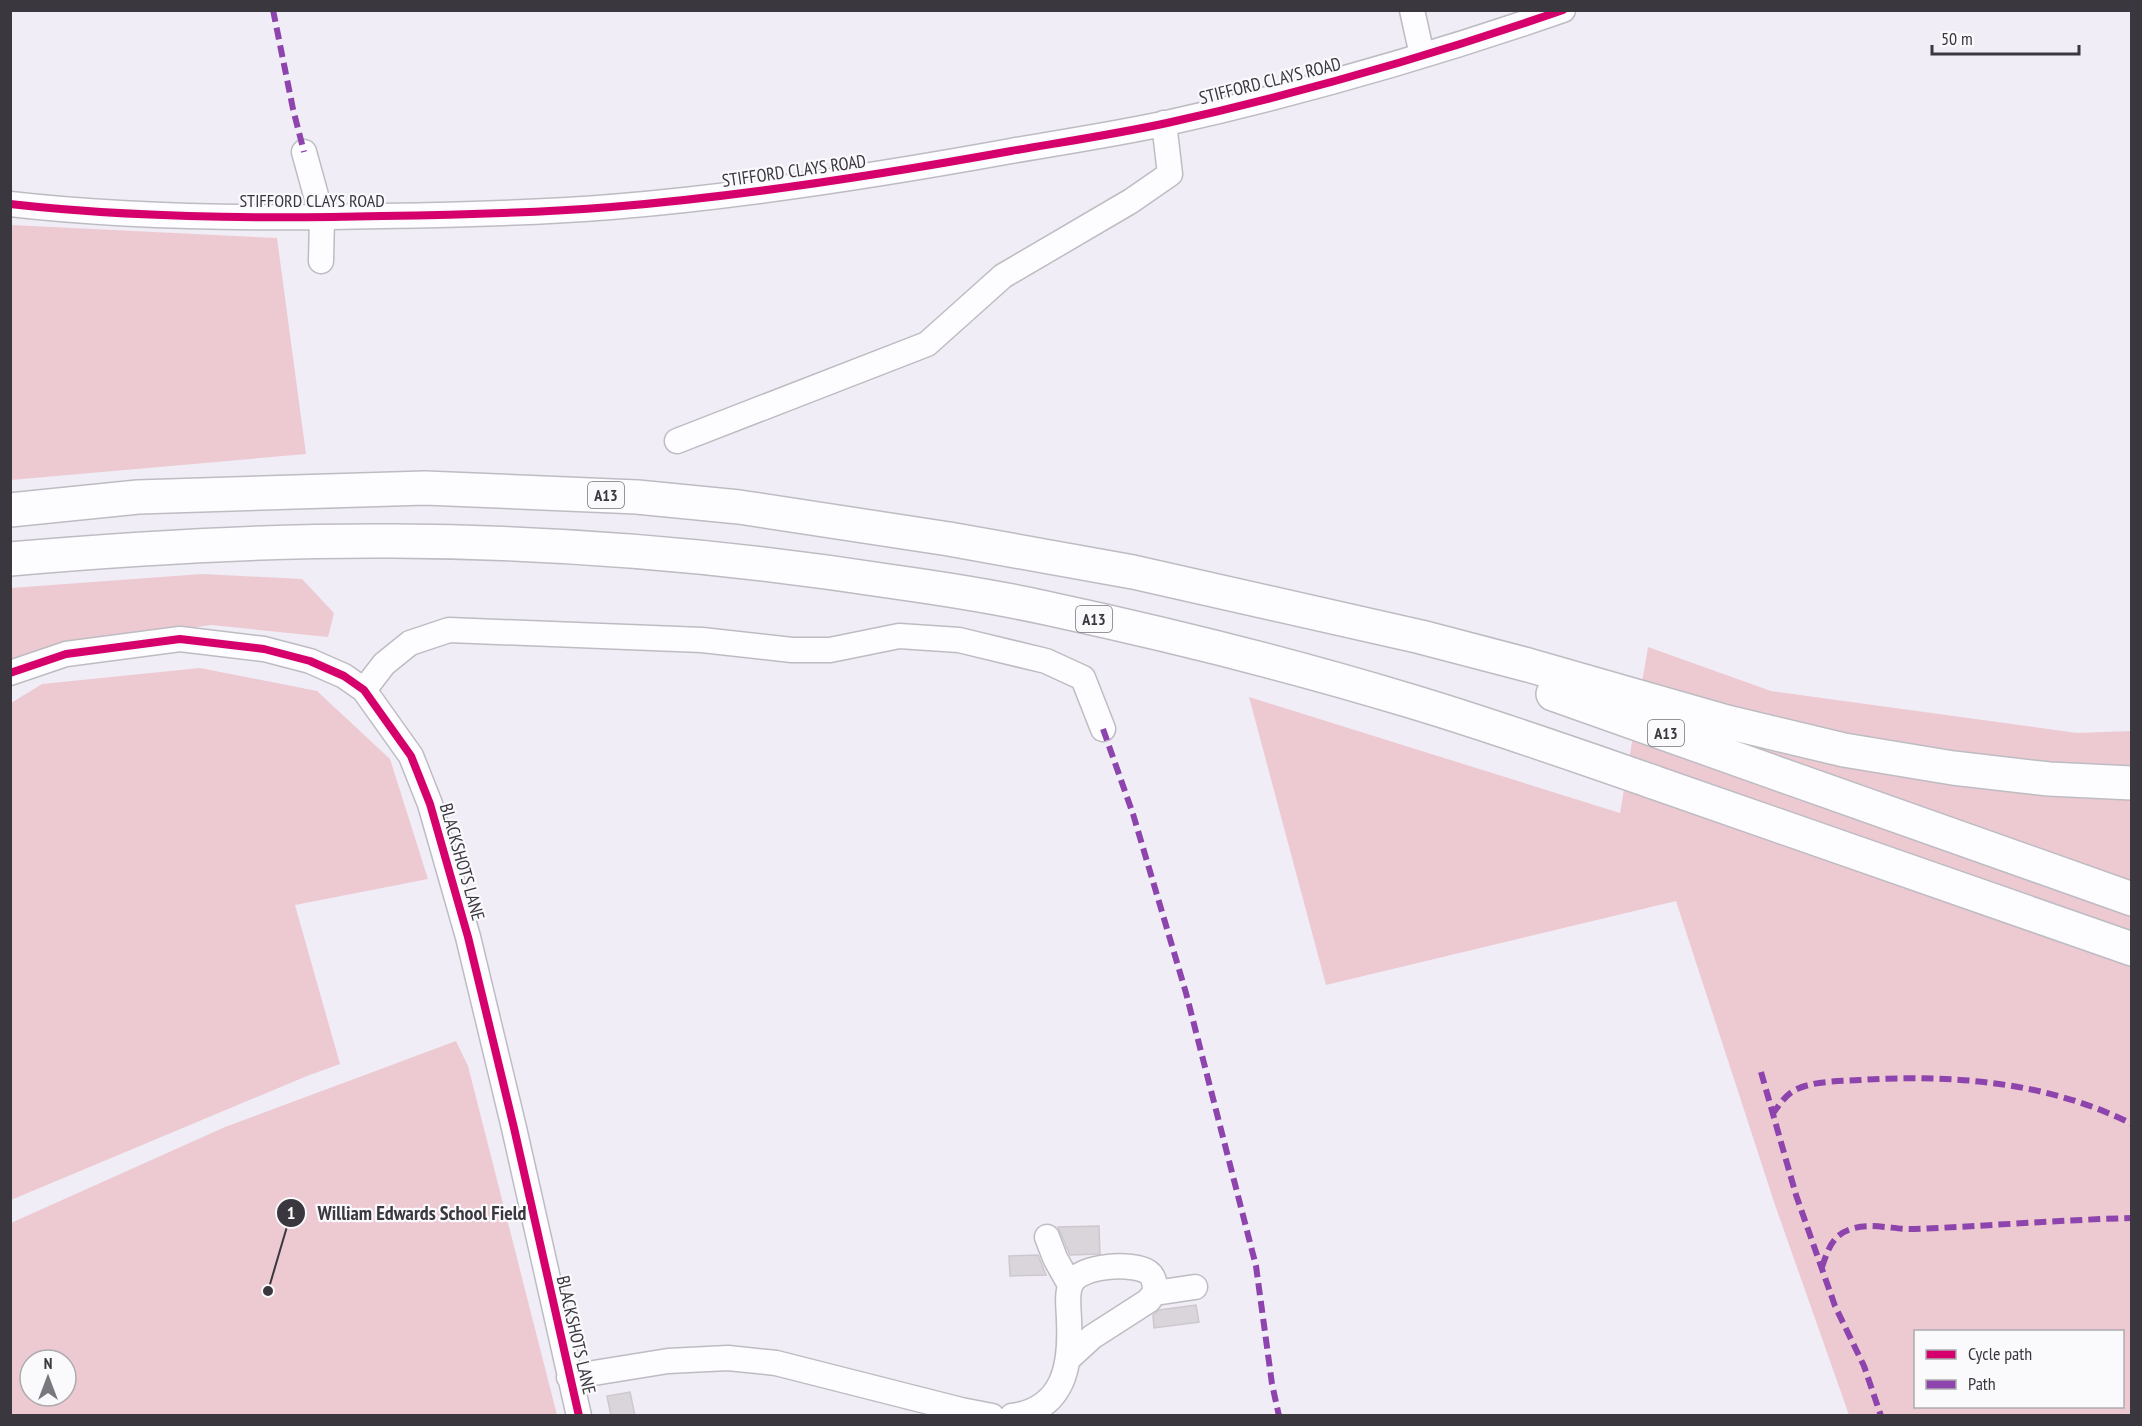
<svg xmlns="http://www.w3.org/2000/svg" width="2142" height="1426" font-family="'PT Sans Narrow',sans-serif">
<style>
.green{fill:#edcad2;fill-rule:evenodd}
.building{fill:#d9d5da;stroke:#cdc8ce;stroke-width:1.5}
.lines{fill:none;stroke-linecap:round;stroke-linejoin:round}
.minor-casing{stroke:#bebcc3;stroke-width:27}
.highway-casing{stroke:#bebcc3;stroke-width:36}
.minor{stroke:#fdfcfe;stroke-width:24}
.highway{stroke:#fdfcfe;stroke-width:33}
.quiet{stroke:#8e44ad;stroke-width:6;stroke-dasharray:12 6;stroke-linecap:butt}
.cycleway-casing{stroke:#faf9fc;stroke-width:11}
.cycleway{stroke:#d6006c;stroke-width:8}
.labels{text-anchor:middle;stroke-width:4.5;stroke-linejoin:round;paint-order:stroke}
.shield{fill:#faf9fc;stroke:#747177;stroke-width:1.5}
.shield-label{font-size:16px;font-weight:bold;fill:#3a373e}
.street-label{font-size:18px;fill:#3a373e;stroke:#faf9fc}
.leader{fill:none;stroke:#3a373e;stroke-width:2}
.callout-dot{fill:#3a373e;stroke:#faf9fc;stroke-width:2}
.mark-label{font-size:18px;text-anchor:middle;font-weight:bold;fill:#fff}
.callout-label{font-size:20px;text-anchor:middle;font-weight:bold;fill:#3a373e;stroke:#faf9fc;stroke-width:4.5;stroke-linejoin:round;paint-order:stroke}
</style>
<rect width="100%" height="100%" fill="#f0edf6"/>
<path class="green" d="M 11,225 L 277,238 L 306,454 L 11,480 Z
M 202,574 L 302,579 L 334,613 L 328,637 L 211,625 L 56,647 L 11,662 L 11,588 Z
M 1648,647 L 1771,691 L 2077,733 L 2131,731 L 2131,1415 L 1849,1415 L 1775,1205 L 1676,901 L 1326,985 L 1249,697 L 1620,813 ZM 1916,1332 L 2122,1332 L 2122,1406 L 1916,1406 Z
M 200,668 L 317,691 L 390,759 L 428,879 L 295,905 L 340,1064 L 307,1076 L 11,1200 L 11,703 L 42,684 Z
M 456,1041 L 468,1066 L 557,1415 L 11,1415 L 11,1223 L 225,1127 ZM 30,1360 L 66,1360 L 66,1396 L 30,1396 Z"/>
<path class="building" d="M 1099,1226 L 1100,1254 L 1070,1255 L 1058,1227 Z
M 1038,1255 L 1046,1275 L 1010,1276 L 1009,1256 Z
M 1196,1305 L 1199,1322 L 1154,1328 L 1153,1315 L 1159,1310 Z
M 630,1392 L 635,1416 L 611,1416 L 607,1396 Z"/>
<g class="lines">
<g class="minor-casing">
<path id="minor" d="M 1412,10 L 1422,55
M 304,152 L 322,217 L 321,261
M 10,204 C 133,218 259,219 382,216 C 459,215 535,213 611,207 C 746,196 879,175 1011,151 C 1063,142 1116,134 1167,123 C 1301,93 1433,55 1563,10
M 677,441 L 927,344 L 1003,276 L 1131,201 L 1170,174 L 1164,123
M 10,673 L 66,654 L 180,639 L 264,649 L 310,661 L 344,676 L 364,690 L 411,756 L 430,804 L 468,937 L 514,1128 L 579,1416
M 364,690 L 384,664 L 410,643 L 449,630 L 702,640 L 792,650 L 830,650 L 899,636 L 959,640 L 1046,661 L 1083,678 L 1103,729
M 1047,1237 L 1055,1258 L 1070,1285
M 1155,1293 L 1195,1287
M 569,1377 L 668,1361 L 728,1358 L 776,1363 L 961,1410 L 992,1416
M 1012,1416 C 1065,1409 1071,1364 1069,1321 C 1069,1310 1066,1294 1071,1284 C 1079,1265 1133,1262 1148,1272 C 1155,1277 1155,1285 1155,1293 L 1148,1301 L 1092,1337 L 1068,1359"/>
</g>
<g class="highway-casing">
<path id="highway" d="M 10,510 L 138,497 L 425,488 L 637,497 L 739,507 L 949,539 L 1133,572 L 1421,637 L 1528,665 L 1727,722 L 1844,750 L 1953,768 L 2049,779 L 2132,783
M 10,559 C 138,548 266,540 393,541 C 561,542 729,556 895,582 C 945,589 996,597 1046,608 C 1167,634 1288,664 1407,700 C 1491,725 1573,754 1656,783 C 1815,837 1973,894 2132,949
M 1553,694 L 2132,899"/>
</g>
<use href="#minor" class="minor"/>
<use href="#highway" class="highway"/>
<path class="quiet" d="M 273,10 L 293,109 L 304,152
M 1103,729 L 1133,814 L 1186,993 L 1256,1266 L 1272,1384 L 1279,1416
M 1761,1072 L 1796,1195 L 1835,1306 L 1864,1366 L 1881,1416
M 1772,1115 C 1779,1105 1786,1094 1797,1089 C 1814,1081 1842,1081 1860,1080 C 1952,1074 2049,1082 2132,1124
M 1822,1267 C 1828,1250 1832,1235 1851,1229 C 1871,1222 1895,1230 1915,1229 C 1987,1226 2059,1220 2132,1218"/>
<g class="cycleway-casing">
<path id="cycleway" d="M 10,204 C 133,218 259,219 382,216 C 459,215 535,213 611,207 C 746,196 879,175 1011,151 C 1063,142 1116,134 1167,123 C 1301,93 1433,55 1563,10
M 10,673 L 66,654 L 180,639 L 264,649 L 310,661 L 344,676 L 364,690 L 411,756 L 430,804 L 468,937 L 514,1128 L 579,1416"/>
</g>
<use href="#cycleway" class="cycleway"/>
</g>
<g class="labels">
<g class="shield">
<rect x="588" y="482" width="36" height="26" rx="4.5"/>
<rect x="1076" y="606" width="36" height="26" rx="4.5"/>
<rect x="1648" y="720" width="36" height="26" rx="4.5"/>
</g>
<g class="shield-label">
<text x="606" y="501">A13</text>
<text x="1094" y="625">A13</text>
<text x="1666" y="739">A13</text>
</g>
<g class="street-label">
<text transform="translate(1270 81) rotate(-14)" y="6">STIFFORD CLAYS ROAD</text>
<text transform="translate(794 171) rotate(-8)" y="6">STIFFORD CLAYS ROAD</text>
<text x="312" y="207">STIFFORD CLAYS ROAD</text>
<text transform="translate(462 862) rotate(74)" y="6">BLACKSHOTS LANE</text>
<text transform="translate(576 1335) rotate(77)" y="6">BLACKSHOTS LANE</text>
</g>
</g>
<path class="leader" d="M268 1291L291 1213"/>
<g class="callout-dot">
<circle cx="268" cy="1291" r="6"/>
<circle cx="291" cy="1213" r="15"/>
</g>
<g class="mark-label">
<text x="291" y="1219">1</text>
</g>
<g class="callout-label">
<text x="422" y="1220">William Edwards School Field</text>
</g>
<rect width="2142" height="1426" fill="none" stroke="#3a373e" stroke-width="24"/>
<rect x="1914" y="1330" width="210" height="78" fill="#faf9fc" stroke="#adabb0" stroke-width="1.5"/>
<rect x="1926" y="1350" width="30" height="9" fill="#d6006c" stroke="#adabb0" stroke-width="1.5"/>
<text x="1968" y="1360" font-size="18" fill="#3a373e">Cycle path</text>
<rect x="1926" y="1380" width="30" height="9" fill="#8e44ad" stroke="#adabb0" stroke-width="1.5"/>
<text x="1968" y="1390" font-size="18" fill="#3a373e">Path</text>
<g transform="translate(48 1378)"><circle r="28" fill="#faf9fc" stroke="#adabb0" stroke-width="1.5"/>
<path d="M0-4.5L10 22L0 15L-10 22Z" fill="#7a777e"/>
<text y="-9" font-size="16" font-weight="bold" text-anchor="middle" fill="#3a373e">N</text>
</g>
<path d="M1932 45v9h147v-9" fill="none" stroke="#3a373e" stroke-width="3"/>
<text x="1941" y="45" font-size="18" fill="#3a373e" stroke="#faf9fc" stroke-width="4.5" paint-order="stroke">50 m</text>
</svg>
